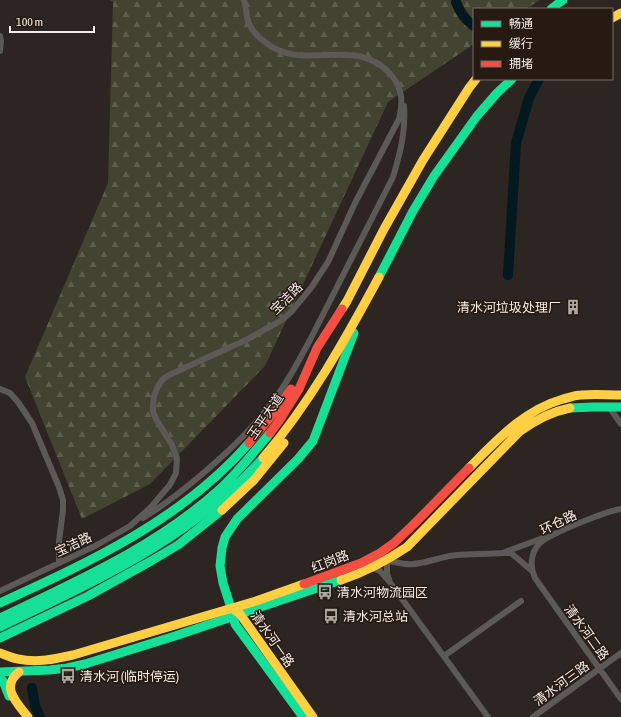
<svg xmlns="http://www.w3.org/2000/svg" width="621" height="717" font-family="'Asap Condensed','Noto Sans SC',sans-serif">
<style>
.forest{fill:url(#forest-firs)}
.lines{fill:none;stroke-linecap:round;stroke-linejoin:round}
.stream{stroke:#04181f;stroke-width:1.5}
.river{stroke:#04181f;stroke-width:10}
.street{stroke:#5c5957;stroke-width:6}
.fast{stroke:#16e098;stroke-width:9}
.slow{stroke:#ffcf43;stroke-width:9}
.jam{stroke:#f24e42;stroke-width:9}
.labels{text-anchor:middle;stroke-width:3;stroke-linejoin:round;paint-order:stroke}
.street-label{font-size:13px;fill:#f6ede8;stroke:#261a13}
.poi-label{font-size:13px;fill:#f6ede8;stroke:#261a13;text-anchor:start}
</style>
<defs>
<pattern id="forest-firs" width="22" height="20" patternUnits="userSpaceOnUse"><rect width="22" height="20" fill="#424330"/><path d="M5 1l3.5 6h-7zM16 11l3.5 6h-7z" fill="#5e5e4e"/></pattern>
</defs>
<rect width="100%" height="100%" fill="#2c2521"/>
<path class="forest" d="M 110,0 L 540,0 L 526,9 L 474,9 L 474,44 L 388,102 L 265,366 L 150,484 L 82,519 L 25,377 L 108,183 L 113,2 Z"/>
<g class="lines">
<path class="stream" d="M 456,2 L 460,0"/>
<path class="river" d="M 456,2 C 460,13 465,20 474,26
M 508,275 L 516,143 L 529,98 L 539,79
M 32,688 L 35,706 L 40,717"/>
<path class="street" d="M 0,36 L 1,41 L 0,51
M 0,389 L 10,393 L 18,402 L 32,423 L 59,487 L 63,500 L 63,510 L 59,541 L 59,562
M 609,407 L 621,424
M 621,509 C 607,511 548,534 539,544 C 530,554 530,567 535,578 L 621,699
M 143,518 C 174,499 200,477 227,452 C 244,436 260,419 274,400 C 288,382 299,360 310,340 L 393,177 C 400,154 406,131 404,106
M 505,552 L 543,538
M 372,568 L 380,571 L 389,581 L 488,717
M 389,579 L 387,574 L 387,560 C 398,563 409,566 420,563 C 433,561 444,556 457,555 C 472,554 488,554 503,553 L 511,553 L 531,570
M 0,591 L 97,545 L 130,526 L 150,508 L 169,486 L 172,481 L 176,473 L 177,458 L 172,445 L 156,419 L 153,412 L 153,406 L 154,396 L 158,386 L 163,379 L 169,375 L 246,340 L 282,320 L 291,312 L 311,288 L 328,262 L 355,203 L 399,119 C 403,103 403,90 392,76 C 357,33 303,74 265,42 C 258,37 251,30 248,21 C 246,14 246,7 244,0
M 444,656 L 521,601
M 533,717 L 621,653"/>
<path class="fast" d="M 551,9 L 563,0
M 379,277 L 413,211 L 434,176 L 477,116 L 497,93 L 512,79
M 570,408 L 593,407 L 621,407
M 0,603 C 90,562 183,519 249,443
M 231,608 L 223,583 L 220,566 L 222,548 L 225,537 L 237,519 L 298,459 L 313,441 L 354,333
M 232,611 L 235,624 L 303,717
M 0,618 C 77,581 158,546 222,487 C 239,471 255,451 270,433
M 0,627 C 97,580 190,540 263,458
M 0,638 L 88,596 L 151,561 L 178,545 L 222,510
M 0,672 L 50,670 L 67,668 L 85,664 L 175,636 L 341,580
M 0,678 L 3,681 L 9,696"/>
<path class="slow" d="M 612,18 L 621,13
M 342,309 L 347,301 L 384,229 L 423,160 L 469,88 L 476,79
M 263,458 C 310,403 345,340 379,277
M 469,468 C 497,440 524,410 563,399 C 569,398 575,395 581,395 C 594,394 608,395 621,395
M 222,510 L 254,480 L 284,443
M 341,580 C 365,572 386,561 407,547 L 519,432 C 535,420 550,412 570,408
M 235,610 L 240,614 L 313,717
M 0,653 C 6,655 12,658 18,659 C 37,663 55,659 73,655 L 256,601 L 304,584
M 19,672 C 0,687 17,703 28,717"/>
<path class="jam" d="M 270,433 L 279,421 L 299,389 L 317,348 L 342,309
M 249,443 L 277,409 L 291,389
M 304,584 L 361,563 L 380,553 L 394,543 L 414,524 L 469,468"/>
</g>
<defs>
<g id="building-bare" transform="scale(1.2)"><path d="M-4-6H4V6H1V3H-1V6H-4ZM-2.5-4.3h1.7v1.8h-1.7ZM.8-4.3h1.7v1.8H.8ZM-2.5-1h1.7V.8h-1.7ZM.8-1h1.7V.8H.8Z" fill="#afa7a2" stroke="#261a13" stroke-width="2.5" paint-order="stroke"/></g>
<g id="bus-bare" transform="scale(1.2)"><path d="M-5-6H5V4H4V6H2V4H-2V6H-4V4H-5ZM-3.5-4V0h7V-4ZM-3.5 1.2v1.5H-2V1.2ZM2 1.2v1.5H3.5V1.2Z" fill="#afa7a2" stroke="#261a13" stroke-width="2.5" paint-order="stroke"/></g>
</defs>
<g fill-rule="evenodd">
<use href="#building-bare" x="573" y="307"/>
<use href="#bus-bare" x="325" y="592"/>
<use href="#bus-bare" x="331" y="616"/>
<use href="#bus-bare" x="68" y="676"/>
</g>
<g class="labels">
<g class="street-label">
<text transform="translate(286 298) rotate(-45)" y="5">宝洁路</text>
<text transform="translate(265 416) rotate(-55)" y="5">玉平大道</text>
<text transform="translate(558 522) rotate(-26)" y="5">环仓路</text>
<text transform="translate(73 544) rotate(-25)" y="5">宝洁路</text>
<text transform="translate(330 561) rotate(-21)" y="5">红岗路</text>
<text transform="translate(587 632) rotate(54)" y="5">清水河二路</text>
<text transform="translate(273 639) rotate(55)" y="5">清水河一路</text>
<text transform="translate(561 683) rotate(-36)" y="5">清水河三路</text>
</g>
<g class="poi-label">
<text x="561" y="312" text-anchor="end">清水河垃圾处理厂</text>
<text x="337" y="597">清水河物流园区</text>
<text x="343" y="621">清水河总站</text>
<text x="80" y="681">清水河 (临时停运)</text>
</g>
</g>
<rect x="473" y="8" width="140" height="72" fill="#261a13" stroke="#796e68"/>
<rect x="481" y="21" width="20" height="6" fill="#16e098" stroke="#796e68"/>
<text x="509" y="28" font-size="12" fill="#f6ede8">畅通</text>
<rect x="481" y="41" width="20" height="6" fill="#ffcf43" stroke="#796e68"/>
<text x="509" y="48" font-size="12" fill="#f6ede8">缓行</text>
<rect x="481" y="61" width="20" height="6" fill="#f24e42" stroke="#796e68"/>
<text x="509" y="68" font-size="12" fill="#f6ede8">拥堵</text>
<path d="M10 26v6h84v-6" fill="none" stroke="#f6ede8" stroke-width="2"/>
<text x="16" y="26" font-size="12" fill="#f6ede8" stroke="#261a13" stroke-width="3" paint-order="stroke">100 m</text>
</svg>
